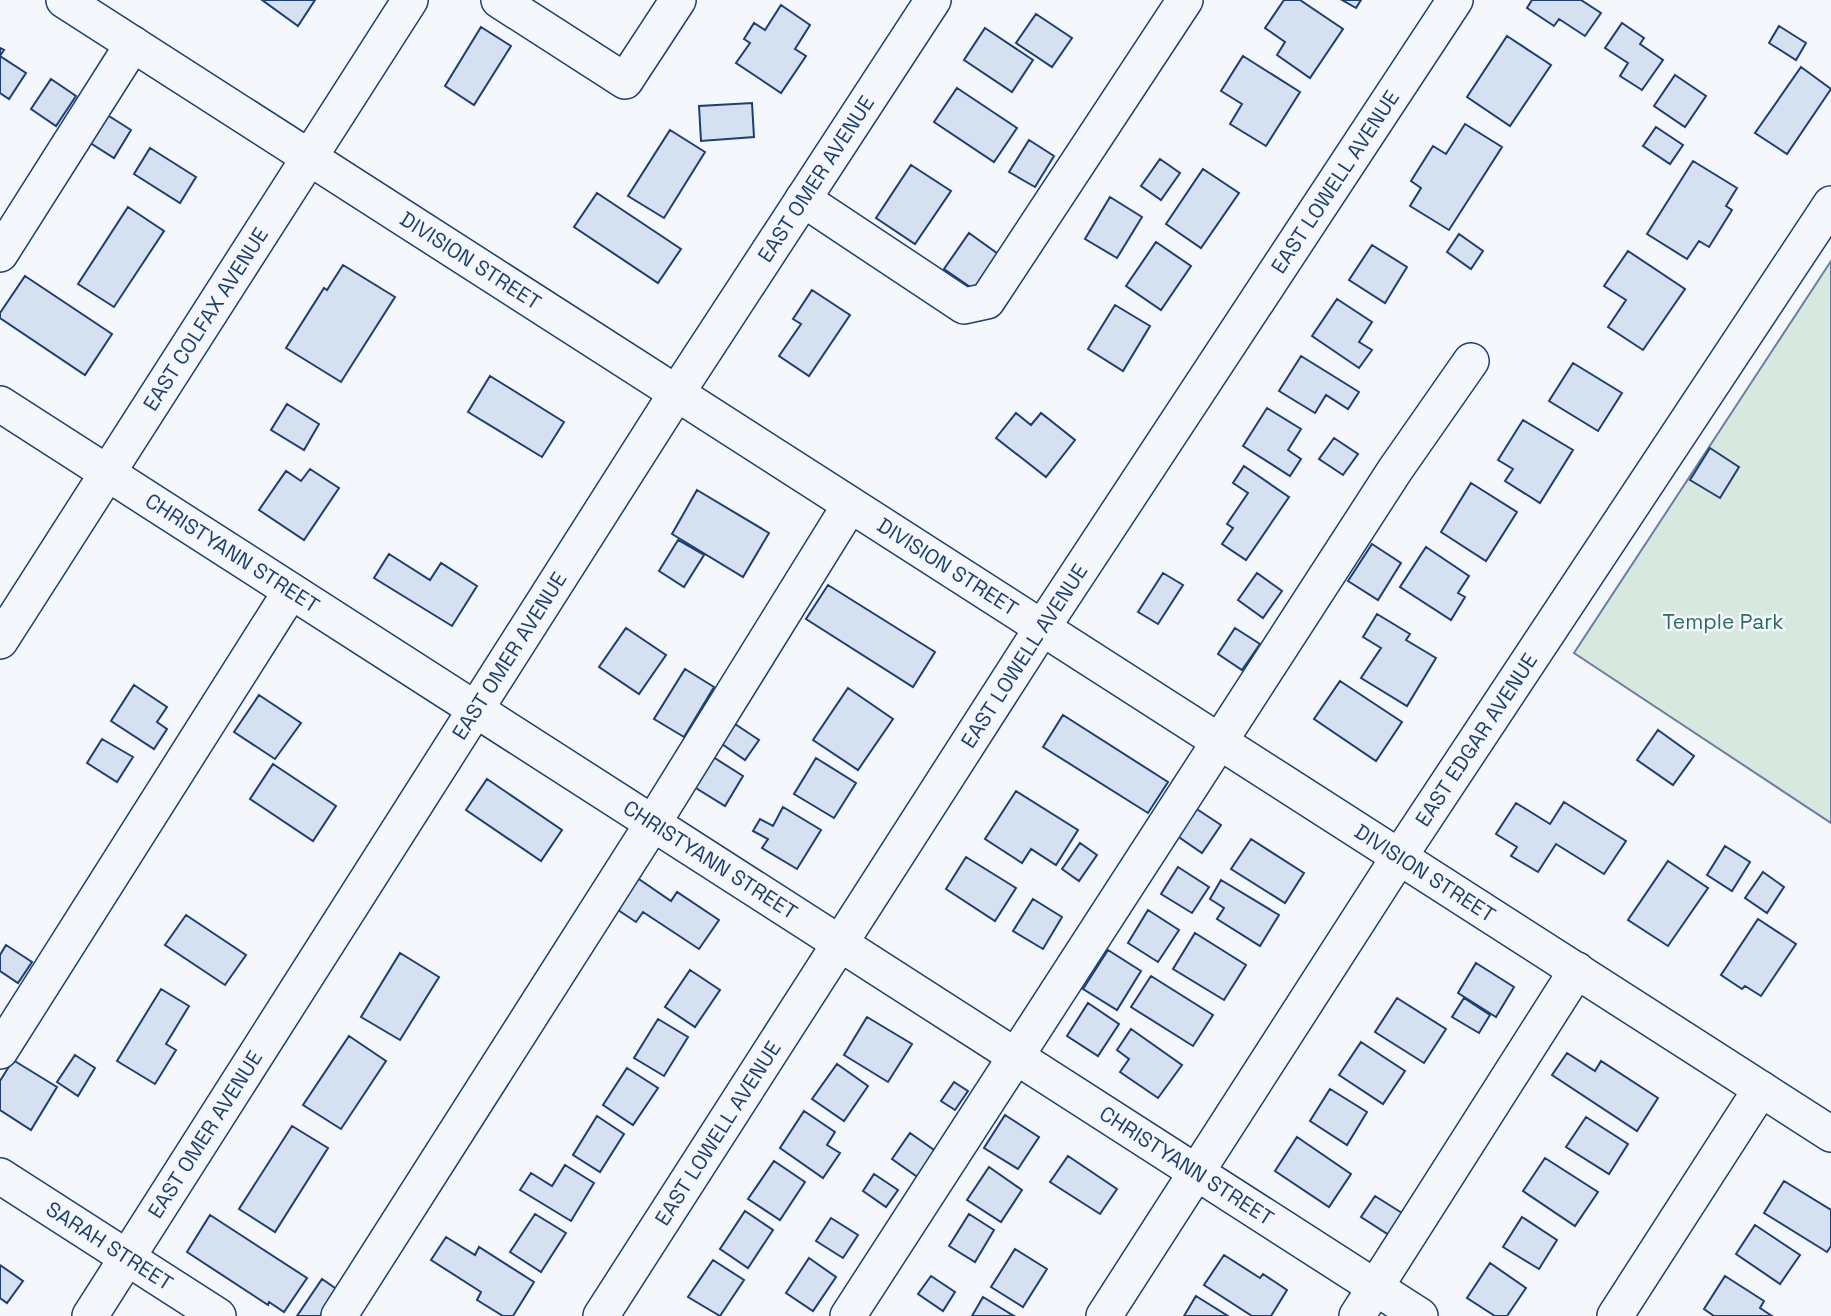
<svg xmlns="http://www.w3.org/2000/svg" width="1831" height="1316" font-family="'Space Grotesk',sans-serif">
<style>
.green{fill:#d7e8df;stroke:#687fa3;stroke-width:2}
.building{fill:#d5e0f0;stroke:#1d3f73;stroke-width:2}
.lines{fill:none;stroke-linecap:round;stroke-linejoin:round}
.minor-casing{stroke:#1d3f73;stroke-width:38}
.minor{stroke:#f4f7fb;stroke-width:35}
.labels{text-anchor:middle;stroke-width:5;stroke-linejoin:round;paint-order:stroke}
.street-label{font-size:21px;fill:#1d3f73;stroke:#f4f7fb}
.park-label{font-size:21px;fill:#2c6c60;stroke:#f4f7fb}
</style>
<rect width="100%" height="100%" fill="#f4f7fb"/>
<path class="green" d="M 1831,261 L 1831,823 L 1574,653 Z"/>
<path class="building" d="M 262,0 L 315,0 L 298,26 Z
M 1284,0 L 1300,0 L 1343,29 L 1310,78 L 1277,55 L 1285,42 L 1265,28 Z
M 1342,0 L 1361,0 L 1356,8 Z
M 1532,0 L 1581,0 L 1601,13 L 1585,36 L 1559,19 L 1554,26 L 1527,8 Z
M 781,5 L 810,25 L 795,49 L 806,56 L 781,93 L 736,63 L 750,43 L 744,39 L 754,23 L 765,30 Z
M 1036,14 L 1072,38 L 1052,67 L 1016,43 Z
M 1622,23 L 1644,38 L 1640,44 L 1663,60 L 1642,90 L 1620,76 L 1628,63 L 1605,48 Z
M 1779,26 L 1806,43 L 1796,60 L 1769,43 Z
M 481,27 L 511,46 L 474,105 L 445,86 Z
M 985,28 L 1033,60 L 1012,92 L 964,60 Z
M 1507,36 L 1551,65 L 1510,126 L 1467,97 Z
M 0,48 L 4,50 L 0,56 L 26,73 L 9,99 L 0,93 Z
M 1243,56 L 1300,92 L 1266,146 L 1230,124 L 1242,104 L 1221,91 Z
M 1801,67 L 1831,89 L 1787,154 L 1755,133 Z
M 1675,75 L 1706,96 L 1685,127 L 1654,106 Z
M 51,79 L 76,96 L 56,126 L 31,109 Z
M 957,88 L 1017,128 L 994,162 L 934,122 Z
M 752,103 L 754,137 L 701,141 L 699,106 Z
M 101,111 L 131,130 L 114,158 L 84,139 Z
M 1465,124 L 1502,147 L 1449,230 L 1410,206 L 1421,188 L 1411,181 L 1433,146 L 1446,154 Z
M 1656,127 L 1683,145 L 1670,164 L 1643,146 Z
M 670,130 L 705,152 L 664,218 L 628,196 Z
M 1029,140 L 1054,156 L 1035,187 L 1009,172 Z
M 150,148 L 196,177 L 180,203 L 134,174 Z
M 1160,159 L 1180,173 L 1161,200 L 1141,186 Z
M 1693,161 L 1737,188 L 1726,206 L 1732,210 L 1709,247 L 1699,241 L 1687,259 L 1647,234 Z
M 911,165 L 951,191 L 915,244 L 876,218 Z
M 1203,169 L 1239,193 L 1201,248 L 1166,224 Z
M 597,193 L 681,249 L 658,283 L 574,227 Z
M 1110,197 L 1142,217 L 1117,258 L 1085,239 Z
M 128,207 L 164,231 L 114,307 L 78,284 Z
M 969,233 L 1001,256 L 976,291 L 944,269 Z
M 1459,234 L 1483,251 L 1471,269 L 1447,252 Z
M 1156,242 L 1191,266 L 1161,310 L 1126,286 Z
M 1372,245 L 1407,267 L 1385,303 L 1349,280 Z
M 1628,251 L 1685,289 L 1643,350 L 1608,327 L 1626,300 L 1604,286 Z
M 343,265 L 395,297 L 341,382 L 286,348 L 324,288 L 327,290 Z
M 25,276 L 112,334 L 85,375 L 0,318 L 0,313 Z
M 812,290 L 850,315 L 809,376 L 779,356 L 801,324 L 793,319 Z
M 1337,299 L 1372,322 L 1359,342 L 1372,350 L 1359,368 L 1312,336 Z
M 1115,305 L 1150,326 L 1123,371 L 1088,349 Z
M 1301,356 L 1359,392 L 1348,409 L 1326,395 L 1315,413 L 1279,391 Z
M 1573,363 L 1622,393 L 1598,431 L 1549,401 Z
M 490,376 L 564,422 L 542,457 L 468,412 Z
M 287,404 L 319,424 L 304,450 L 271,430 Z
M 1267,408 L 1301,429 L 1288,450 L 1301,459 L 1290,476 L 1243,446 Z
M 1016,413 L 1031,425 L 1041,413 L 1075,440 L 1046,477 L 996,438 Z
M 1523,420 L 1573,450 L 1540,503 L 1505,481 L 1513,469 L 1498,460 Z
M 1334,438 L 1358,454 L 1343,475 L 1319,459 Z
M 1710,448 L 1739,467 L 1720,498 L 1690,480 Z
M 1244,466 L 1289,497 L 1246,560 L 1222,544 L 1233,528 L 1227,524 L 1248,493 L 1233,483 Z
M 310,469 L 339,488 L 304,540 L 259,510 L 286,471 L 301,481 Z
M 1471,483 L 1517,512 L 1486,561 L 1441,532 Z
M 697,490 L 769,533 L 743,577 L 672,534 Z
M 678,540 L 704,555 L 684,587 L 659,571 Z
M 1372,544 L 1401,563 L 1378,600 L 1348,581 Z
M 1426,547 L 1469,576 L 1458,593 L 1465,597 L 1451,620 L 1400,587 Z
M 389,554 L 430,580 L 441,563 L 477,586 L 452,626 L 374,578 Z
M 1163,573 L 1183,585 L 1158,624 L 1138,612 Z
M 1257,573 L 1282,591 L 1263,618 L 1238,600 Z
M 828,585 L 935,652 L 913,687 L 806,619 Z
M 1377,614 L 1410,634 L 1406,640 L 1436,658 L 1407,706 L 1361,678 L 1381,648 L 1363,637 Z
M 626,628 L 666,655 L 639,694 L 599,667 Z
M 1235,628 L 1260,644 L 1242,670 L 1218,654 Z
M 685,669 L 714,687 L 684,737 L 654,719 Z
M 1340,681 L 1402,722 L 1376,761 L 1314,719 Z
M 134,685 L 167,707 L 157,722 L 167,729 L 154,749 L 111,721 Z
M 848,688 L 893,719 L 858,770 L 813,740 Z
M 259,695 L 301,723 L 275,759 L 234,732 Z
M 1063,715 L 1168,782 L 1148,813 L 1043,747 Z
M 735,724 L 759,740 L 745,760 L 722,744 Z
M 1658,730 L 1694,756 L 1673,785 L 1637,760 Z
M 102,739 L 133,757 L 117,782 L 87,763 Z
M 710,755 L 743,776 L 725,806 L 691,785 Z
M 816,758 L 856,783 L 834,818 L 794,794 Z
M 273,764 L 336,806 L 313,841 L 250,799 Z
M 487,779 L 562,830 L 541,861 L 466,810 Z
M 1016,791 L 1078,830 L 1056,865 L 1031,849 L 1022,863 L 985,839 Z
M 1564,802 L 1626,841 L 1604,874 L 1556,844 L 1538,872 L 1511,856 L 1517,847 L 1496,834 L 1516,803 L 1550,824 Z
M 1189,804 L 1221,825 L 1202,853 L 1170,831 Z
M 783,807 L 821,830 L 797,869 L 762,848 L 768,839 L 753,831 L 760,819 L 773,826 Z
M 1251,839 L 1304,873 L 1285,903 L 1231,869 Z
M 1080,843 L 1097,855 L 1079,881 L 1062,869 Z
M 1725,846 L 1750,862 L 1732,891 L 1707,875 Z
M 966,857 L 1016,888 L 995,921 L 946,889 Z
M 1668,861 L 1708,888 L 1668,946 L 1628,920 Z
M 1178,867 L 1209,887 L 1192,913 L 1161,894 Z
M 1763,872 L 1784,887 L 1767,913 L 1745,898 Z
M 633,875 L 671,901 L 677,892 L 719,920 L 699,949 L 643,912 L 636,922 L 612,906 Z
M 1221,880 L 1279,915 L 1260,946 L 1217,919 L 1224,908 L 1210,899 Z
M 1033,899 L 1062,917 L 1043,949 L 1013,931 Z
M 1148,910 L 1179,930 L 1158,962 L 1128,943 Z
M 186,915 L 246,955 L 225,985 L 165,945 Z
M 1758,919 L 1796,944 L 1761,996 L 1745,986 L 1742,989 L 1721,975 Z
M 1195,933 L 1246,965 L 1224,1000 L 1173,969 Z
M 6,945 L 32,962 L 18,983 L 0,971 L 0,955 Z
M 1108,950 L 1141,971 L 1117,1010 L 1083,989 Z
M 400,953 L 439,977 L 400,1040 L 361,1017 Z
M 1476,963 L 1514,987 L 1496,1017 L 1458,993 Z
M 690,970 L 720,990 L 695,1027 L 665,1007 Z
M 1151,976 L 1213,1015 L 1193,1046 L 1131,1007 Z
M 161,989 L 189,1006 L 166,1044 L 176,1050 L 155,1084 L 117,1061 Z
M 1397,998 L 1446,1029 L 1424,1063 L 1375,1032 Z
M 1464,998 L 1490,1015 L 1479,1033 L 1452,1017 Z
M 1088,1003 L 1119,1024 L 1098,1056 L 1067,1036 Z
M 867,1017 L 912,1044 L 888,1082 L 844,1055 Z
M 658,1019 L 688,1037 L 664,1076 L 634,1058 Z
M 1131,1029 L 1182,1065 L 1158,1098 L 1120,1072 L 1129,1059 L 1117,1050 Z
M 349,1036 L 386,1061 L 341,1129 L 303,1105 Z
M 1361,1042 L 1405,1071 L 1383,1104 L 1339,1075 Z
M 1567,1053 L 1595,1071 L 1601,1061 L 1658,1098 L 1637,1131 L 1552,1075 Z
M 75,1055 L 95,1068 L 78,1096 L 57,1082 Z
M 13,1060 L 57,1087 L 31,1130 L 0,1110 L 0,1081 Z
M 837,1064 L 868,1086 L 844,1121 L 812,1099 Z
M 627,1068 L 658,1088 L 633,1125 L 603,1105 Z
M 954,1082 L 968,1091 L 955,1110 L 941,1101 Z
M 1330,1089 L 1367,1112 L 1347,1145 L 1310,1121 Z
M 804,1111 L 835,1132 L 827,1145 L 840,1153 L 823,1178 L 780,1148 Z
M 1005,1115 L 1039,1137 L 1018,1169 L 984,1148 Z
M 597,1116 L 624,1134 L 600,1172 L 573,1155 Z
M 1586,1117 L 1628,1144 L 1609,1174 L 1566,1147 Z
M 292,1126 L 328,1148 L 275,1232 L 239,1209 Z
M 910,1133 L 937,1152 L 919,1178 L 892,1159 Z
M 1297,1137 L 1351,1174 L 1329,1207 L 1275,1171 Z
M 1068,1156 L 1117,1189 L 1100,1214 L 1050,1182 Z
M 1545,1158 L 1598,1192 L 1575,1226 L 1523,1191 Z
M 774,1161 L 805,1182 L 780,1220 L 748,1199 Z
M 565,1165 L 594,1183 L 571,1221 L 520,1190 L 531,1173 L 552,1186 Z
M 989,1167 L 1022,1190 L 1001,1222 L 967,1200 Z
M 874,1174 L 898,1190 L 886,1207 L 863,1191 Z
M 1784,1181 L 1831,1210 L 1831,1246 L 1827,1252 L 1764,1213 Z
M 1375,1196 L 1402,1213 L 1389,1235 L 1361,1217 Z
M 745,1211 L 773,1230 L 748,1268 L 720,1249 Z
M 535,1214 L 566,1233 L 541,1272 L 510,1252 Z
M 969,1214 L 994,1230 L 975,1262 L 949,1246 Z
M 210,1215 L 307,1278 L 284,1312 L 269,1302 L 268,1305 L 187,1252 Z
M 1522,1217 L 1557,1240 L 1539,1269 L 1503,1247 Z
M 831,1218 L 858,1235 L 843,1258 L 816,1241 Z
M 1755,1225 L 1800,1255 L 1780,1284 L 1736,1254 Z
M 446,1237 L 475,1255 L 479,1247 L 534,1282 L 513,1316 L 503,1316 L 477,1300 L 481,1292 L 431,1260 Z
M 1015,1249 L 1047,1269 L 1023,1307 L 991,1287 Z
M 1224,1255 L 1260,1278 L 1263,1274 L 1287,1290 L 1271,1316 L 1252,1316 L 1204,1285 Z
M 809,1258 L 836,1277 L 813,1311 L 786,1293 Z
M 713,1260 L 744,1280 L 720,1316 L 688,1297 Z
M 1490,1263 L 1526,1288 L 1507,1316 L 1495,1316 L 1467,1298 Z
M 0,1265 L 23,1281 L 7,1303 L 0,1298 Z
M 931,1276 L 955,1292 L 943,1311 L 918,1294 Z
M 1725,1276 L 1764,1301 L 1760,1308 L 1772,1316 L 1714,1316 L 1704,1309 Z
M 322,1279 L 338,1290 L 320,1316 L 297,1316 Z
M 1196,1296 L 1228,1316 L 1184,1316 Z
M 983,1297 L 1014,1316 L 972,1316 Z"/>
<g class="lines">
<g class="minor-casing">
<g id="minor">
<path id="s1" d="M 64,0 L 1831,1134"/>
<path d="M 499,0 L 625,81 L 678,0"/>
<path d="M 803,199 L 964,306 L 987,301 L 1185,0"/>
<path d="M 0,254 L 133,44"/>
<path id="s2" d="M 0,404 L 1420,1316"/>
<path id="s3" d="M 0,641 L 410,0"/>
<path d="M 0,1051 L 291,591"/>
<path id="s4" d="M 0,1176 L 218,1316"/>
<path id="s5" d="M 90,1316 L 676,394 L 933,0"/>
<path d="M 339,1316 L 653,823 L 850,505"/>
<path id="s6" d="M 601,1316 L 1042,628 L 1455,0"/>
<path d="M 848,1316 L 1395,470 L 1471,361"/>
<path id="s7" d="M 1104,1316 L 1399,857 L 1831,204"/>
<path d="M 1357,1316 L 1577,970"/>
<path d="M 1615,1316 L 1761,1089"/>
</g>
</g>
<use href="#minor" class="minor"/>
</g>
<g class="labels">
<g class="street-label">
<text dy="7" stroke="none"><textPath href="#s5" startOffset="1349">EAST OMER AVENUE</textPath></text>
<text dy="7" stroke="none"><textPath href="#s6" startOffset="1351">EAST LOWELL AVENUE</textPath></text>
<text dy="7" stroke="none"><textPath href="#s1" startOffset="483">DIVISION STREET</textPath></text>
<text dy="7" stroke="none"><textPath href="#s3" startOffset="382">EAST COLFAX AVENUE</textPath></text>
<text dy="7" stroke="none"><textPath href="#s2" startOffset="276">CHRISTYANN STREET</textPath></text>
<text dy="7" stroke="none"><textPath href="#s1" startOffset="1050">DIVISION STREET</textPath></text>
<text dy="7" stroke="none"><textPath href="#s5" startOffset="782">EAST OMER AVENUE</textPath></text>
<text dy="7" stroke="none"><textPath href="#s6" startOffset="784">EAST LOWELL AVENUE</textPath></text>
<text dy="7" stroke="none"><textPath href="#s7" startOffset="686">EAST EDGAR AVENUE</textPath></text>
<text dy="7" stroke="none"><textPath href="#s2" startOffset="844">CHRISTYANN STREET</textPath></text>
<text dy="7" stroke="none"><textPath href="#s1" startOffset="1617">DIVISION STREET</textPath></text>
<text dy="7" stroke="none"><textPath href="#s6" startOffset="217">EAST LOWELL AVENUE</textPath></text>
<text dy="7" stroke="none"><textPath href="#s5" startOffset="215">EAST OMER AVENUE</textPath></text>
<text dy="7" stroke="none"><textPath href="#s2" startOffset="1410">CHRISTYANN STREET</textPath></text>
<text dy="7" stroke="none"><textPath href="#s4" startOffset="130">SARAH STREET</textPath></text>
</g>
<g class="park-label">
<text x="1723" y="629">Temple Park</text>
</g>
</g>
</svg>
